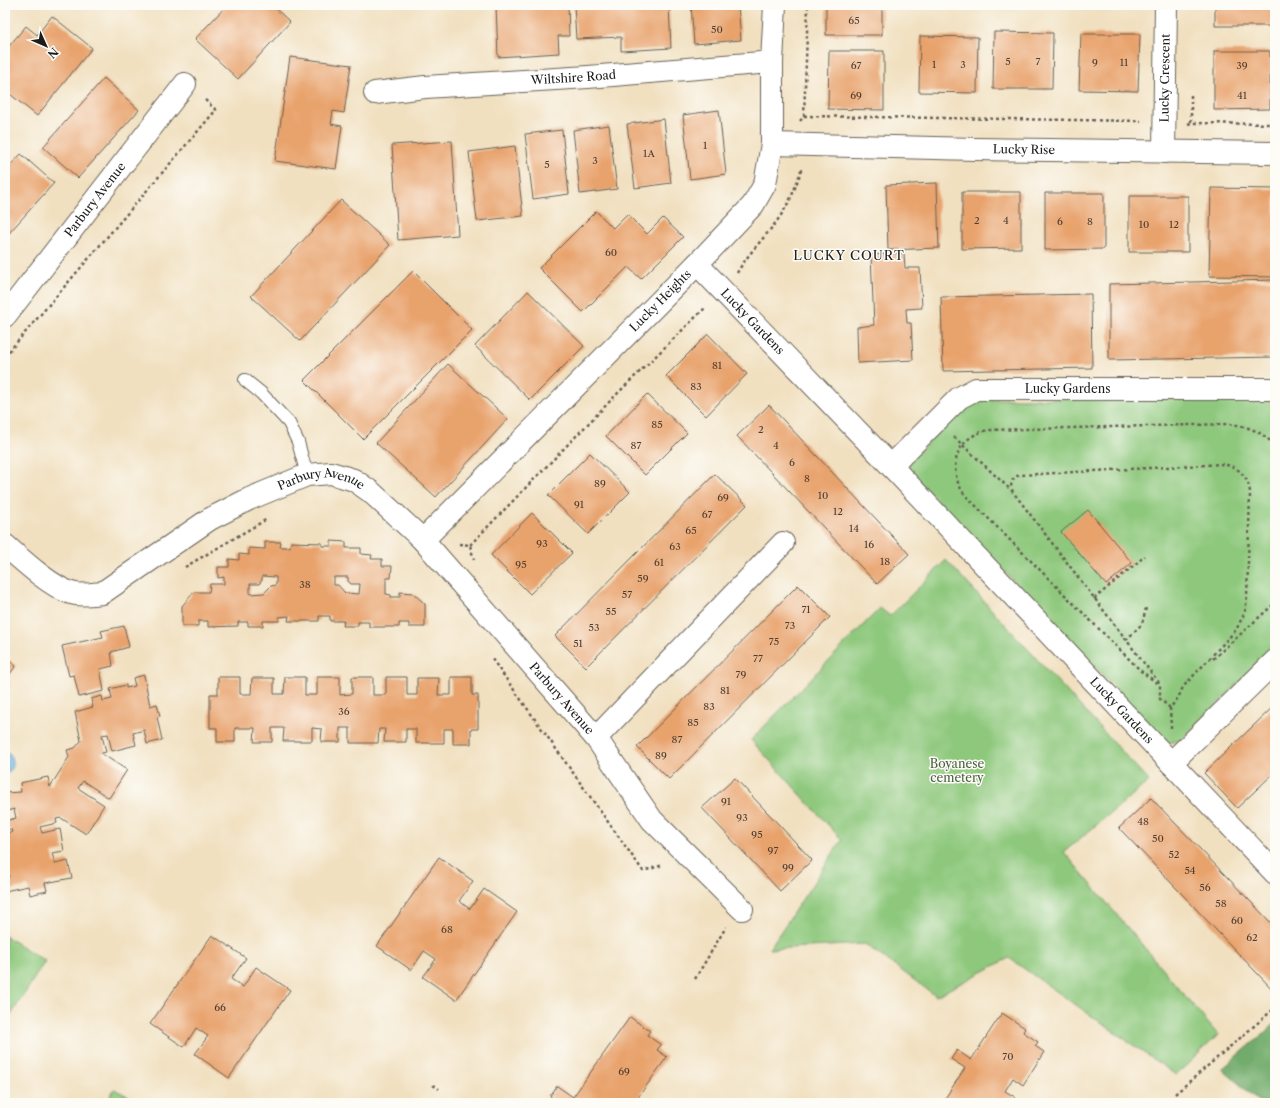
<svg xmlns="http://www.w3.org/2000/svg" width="1280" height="1108" font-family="'Libre Caslon Text',serif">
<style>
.green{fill:#8dc87c;stroke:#54724c}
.forest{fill:#72ac6c;stroke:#476444}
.water{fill:#68b4e1;stroke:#42687e}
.building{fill:#e8a26c;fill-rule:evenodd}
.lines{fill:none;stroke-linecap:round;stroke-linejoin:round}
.service-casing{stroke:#676155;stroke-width:14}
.minor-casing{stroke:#676155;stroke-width:24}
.path{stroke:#676155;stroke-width:2.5;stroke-dasharray:3 3;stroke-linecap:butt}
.service{stroke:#fff;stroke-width:12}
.minor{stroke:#fff;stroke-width:22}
.labels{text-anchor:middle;stroke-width:3;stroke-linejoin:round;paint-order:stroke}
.number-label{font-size:10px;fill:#4f3e30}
.street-label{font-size:12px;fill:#1c1c1c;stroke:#fdfcf7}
.park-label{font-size:12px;fill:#496142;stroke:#fdfcf7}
.neighbourhood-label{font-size:13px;letter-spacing:1px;fill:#1c1c1c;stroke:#fdfcf7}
</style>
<rect width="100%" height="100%" fill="#fdfcf7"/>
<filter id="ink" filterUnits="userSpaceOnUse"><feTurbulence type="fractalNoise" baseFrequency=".025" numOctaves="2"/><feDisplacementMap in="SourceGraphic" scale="8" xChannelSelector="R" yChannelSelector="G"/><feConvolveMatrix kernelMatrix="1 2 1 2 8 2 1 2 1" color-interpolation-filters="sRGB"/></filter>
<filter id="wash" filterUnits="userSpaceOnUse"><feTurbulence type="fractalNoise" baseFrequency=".012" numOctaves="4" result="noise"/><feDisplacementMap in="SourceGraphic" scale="16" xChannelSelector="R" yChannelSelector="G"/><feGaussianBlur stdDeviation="0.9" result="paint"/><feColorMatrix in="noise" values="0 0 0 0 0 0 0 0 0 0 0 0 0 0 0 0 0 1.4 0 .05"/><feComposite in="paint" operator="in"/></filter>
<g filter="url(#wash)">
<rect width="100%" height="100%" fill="#f1e0c0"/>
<path class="green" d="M 1275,398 L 1275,647 L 1180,741 L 1167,743 L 909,471 L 910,461 L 965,405 L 977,399 Z
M 946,560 L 1149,781 L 1064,852 L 1218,1035 L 1176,1075 L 1009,958 L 936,996 L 865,944 L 769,949 L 842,840 L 751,740 L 880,608 L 890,616 Z
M 5,936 L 45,961 L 11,1015 L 5,1011 Z
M 114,1089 L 141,1103 L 107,1103 Z"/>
<path class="forest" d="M 1275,1024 L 1275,1103 L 1261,1103 L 1222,1069 Z"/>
<path class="water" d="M 5,750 L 11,756 L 13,767 L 5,776 Z"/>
<g id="blocks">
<path class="building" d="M 227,5 L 272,5 L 290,22 L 238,79 L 195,39 Z
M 496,5 L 568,5 L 569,36 L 558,36 L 559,53 L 498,57 Z
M 574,5 L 669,5 L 671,48 L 621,51 L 621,37 L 576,39 Z
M 691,5 L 738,5 L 741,40 L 694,44 Z
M 826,5 L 882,5 L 882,35 L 826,35 Z
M 1215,5 L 1272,5 L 1272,26 L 1215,26 Z
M 52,16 L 92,48 L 37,116 L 5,90 L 5,43 L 9,46 L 26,26 L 37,35 Z
M 994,32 L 1053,33 L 1052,89 L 993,89 Z
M 1081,34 L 1140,34 L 1138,91 L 1079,90 Z
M 920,36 L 978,37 L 977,93 L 919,92 Z
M 829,51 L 884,51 L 884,110 L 828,109 Z
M 1214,51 L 1270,51 L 1270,109 L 1214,110 Z
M 290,57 L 351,65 L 344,113 L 333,111 L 331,124 L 342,126 L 336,169 L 275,161 Z
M 104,78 L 139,110 L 78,178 L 43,147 Z
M 719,110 L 726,174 L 690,179 L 683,115 Z
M 664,119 L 671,183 L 635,188 L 627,124 Z
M 609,125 L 617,189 L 580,194 L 573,130 Z
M 562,130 L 569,194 L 533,199 L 525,134 Z
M 452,141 L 458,235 L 398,240 L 392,145 Z
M 515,146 L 523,216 L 477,221 L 469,152 Z
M 21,154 L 54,183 L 9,233 L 5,229 L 5,171 Z
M 937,183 L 939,248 L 888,250 L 886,185 Z
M 1211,188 L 1275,189 L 1275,277 L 1209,276 Z
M 962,192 L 1021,192 L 1021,248 L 962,249 Z
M 1045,193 L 1104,193 L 1104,249 L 1045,250 Z
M 1129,196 L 1188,196 L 1188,252 L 1129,252 Z
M 341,200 L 390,245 L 300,341 L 251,296 Z
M 596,211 L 613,228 L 627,214 L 647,234 L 663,218 L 683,237 L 641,279 L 628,267 L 583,312 L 539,268 Z
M 904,253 L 905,268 L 920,268 L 922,308 L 906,309 L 907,323 L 911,323 L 913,360 L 858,363 L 857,327 L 874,325 L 871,255 Z
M 413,271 L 472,330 L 363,439 L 304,380 Z
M 1275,280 L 1275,357 L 1109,360 L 1109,284 Z
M 528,291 L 584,346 L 530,400 L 475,346 Z
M 1091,294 L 1092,368 L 943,371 L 941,297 Z
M 708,334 L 747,374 L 706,416 L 666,376 Z
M 448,364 L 508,419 L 436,497 L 376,443 Z
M 647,394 L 687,433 L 645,475 L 606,436 Z
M 769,405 L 909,554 L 877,584 L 737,436 Z
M 590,453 L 630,492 L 588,534 L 548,495 Z
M 715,474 L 747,505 L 586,667 L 555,636 Z
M 1088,510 L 1132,563 L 1106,585 L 1061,532 Z
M 532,513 L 572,553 L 530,594 L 491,555 Z
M 331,541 L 346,542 L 346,548 L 361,548 L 361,554 L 372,555 L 371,559 L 382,559 L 382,566 L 392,566 L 391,578 L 386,578 L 386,594 L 391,595 L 391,597 L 400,597 L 400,592 L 413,593 L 425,604 L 425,627 L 409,627 L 409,623 L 399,623 L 399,627 L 369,627 L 369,622 L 358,622 L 358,626 L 343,626 L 344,621 L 330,621 L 330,616 L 319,616 L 319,621 L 288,621 L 289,616 L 279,617 L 279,621 L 263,621 L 263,626 L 248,626 L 248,622 L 238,622 L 238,626 L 208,627 L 208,621 L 198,621 L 198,626 L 182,626 L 182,606 L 194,592 L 209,592 L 210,584 L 224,584 L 224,577 L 218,578 L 218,567 L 229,567 L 229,559 L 239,560 L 239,554 L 249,555 L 249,548 L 265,549 L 265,542 L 281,542 L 280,547 L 290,547 L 291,542 L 322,543 L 322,546 L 331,546 ZM 262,576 L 276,577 L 276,585 L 271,586 L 264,593 L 250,594 L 250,584 L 259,584 L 262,580 ZM 334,577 L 348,577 L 348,581 L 351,584 L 360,584 L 359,594 L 345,593 L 338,585 L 334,585 Z
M 798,585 L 830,617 L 669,779 L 637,747 Z
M 124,626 L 129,647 L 111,652 L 113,666 L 100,669 L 104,691 L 79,697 L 74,675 L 69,676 L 62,646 L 103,637 L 101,631 Z
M 5,657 L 16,666 L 5,680 Z
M 144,675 L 150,706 L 157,704 L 160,716 L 157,717 L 162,740 L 147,744 L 144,730 L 133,733 L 136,745 L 112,751 L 108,734 L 102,735 L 106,752 L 102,753 L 102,754 L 127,770 L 109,798 L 83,781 L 78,788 L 104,805 L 86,834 L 61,818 L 56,819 L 57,823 L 40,827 L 42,833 L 60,829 L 64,851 L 52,853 L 55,864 L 68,861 L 72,878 L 45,883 L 47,891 L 30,895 L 28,886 L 5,891 L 5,878 L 9,877 L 8,869 L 5,869 L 5,853 L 7,853 L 5,842 L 5,834 L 12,832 L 11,829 L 5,830 L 5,821 L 16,818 L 14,809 L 7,811 L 5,793 L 21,792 L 20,783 L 48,777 L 50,787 L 69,757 L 67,750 L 75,748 L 81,741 L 75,712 L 93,707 L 91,699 L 102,696 L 103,701 L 112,699 L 110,689 L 126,685 L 126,688 L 135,686 L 133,678 Z
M 218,677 L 240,677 L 240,694 L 251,694 L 252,678 L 274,678 L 274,694 L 284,694 L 285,677 L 305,677 L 305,695 L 317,695 L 317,677 L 340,677 L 340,695 L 352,694 L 352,677 L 373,677 L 373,695 L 386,695 L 386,677 L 407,677 L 407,695 L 417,695 L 417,678 L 439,678 L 438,695 L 451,695 L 451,677 L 472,677 L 472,695 L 478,695 L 478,729 L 471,729 L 471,744 L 453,744 L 453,729 L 444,729 L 444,743 L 416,743 L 416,729 L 406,729 L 406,742 L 384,742 L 385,729 L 379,729 L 378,743 L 350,743 L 350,728 L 340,728 L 340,742 L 321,742 L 322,729 L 312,728 L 312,741 L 283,741 L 284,728 L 272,728 L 272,742 L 254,742 L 255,728 L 235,728 L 235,742 L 217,742 L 217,728 L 210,728 L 210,694 L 218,694 Z
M 5,681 L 10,684 L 5,690 Z
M 1275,705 L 1275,772 L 1237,808 L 1204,773 Z
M 735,778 L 812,860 L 780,891 L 702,808 Z
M 1151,798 L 1275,927 L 1275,992 L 1119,828 Z
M 439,857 L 473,881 L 459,901 L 470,909 L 484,889 L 517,912 L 456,1000 L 423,977 L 436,959 L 424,951 L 411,970 L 377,946 Z
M 212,935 L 246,958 L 231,979 L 243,987 L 256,967 L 290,990 L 229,1078 L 195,1054 L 208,1036 L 196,1028 L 184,1047 L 150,1024 Z
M 1002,1013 L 1025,1028 L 1023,1032 L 1038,1042 L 1035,1046 L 1044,1052 L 1023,1085 L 1013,1078 L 1005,1091 L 1015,1097 L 1011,1103 L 942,1103 L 965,1068 L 951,1059 L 957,1050 L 971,1060 Z
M 630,1017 L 650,1031 L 647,1035 L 661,1045 L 657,1050 L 667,1057 L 634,1103 L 559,1103 L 550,1096 L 557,1086 L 573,1097 Z"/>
</g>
</g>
<g filter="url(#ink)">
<use href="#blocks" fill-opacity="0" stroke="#676155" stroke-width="1"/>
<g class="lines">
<g class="service-casing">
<path id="service" d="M 245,380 L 261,393 L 289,423 L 298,442 L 307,475"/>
</g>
<g class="minor-casing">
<g id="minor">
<path id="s1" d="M 375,93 L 425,87 L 588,77 L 772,62"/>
<path id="s2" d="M 772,144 L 975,149 L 1275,153"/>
<path id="s3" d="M 1164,152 L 1166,5"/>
<path id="s4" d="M 697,264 L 891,466 L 1275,873"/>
<path id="s5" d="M 5,316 L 185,84"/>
<path id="s6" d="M 891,466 L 959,398 L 976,389 L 1275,389"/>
<path id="s7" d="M 423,540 L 697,264 L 753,205 L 765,184 L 772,144 L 772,62 L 775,5"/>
<path id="s8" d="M 5,545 C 22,560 50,586 71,593 C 81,596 92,594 102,593 L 210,519 L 249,499 L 307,475 L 331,473 L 354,480 L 371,492 L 423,540 L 596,738 L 652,820 L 742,909"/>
<path d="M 596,738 L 783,543"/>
<path d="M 1171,763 L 1275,661"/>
</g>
</g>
<path class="path" d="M 1191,95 L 1191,123
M 804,116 L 1141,121
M 800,121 L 804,116 L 808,5
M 1188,124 L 1191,123 L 1275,124
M 737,273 C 751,248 774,230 787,205 C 793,195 797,182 801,171 L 800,167
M 5,356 L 216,110 L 204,99
M 954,437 L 1013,492 L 1160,684 L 1160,699 L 1170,708 L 1178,698 L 1183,687 L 1236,630 L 1245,612 L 1247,597 L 1250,492 C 1248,476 1239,467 1223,464 L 1020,475 C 1012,477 1009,484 1013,492
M 459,544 L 470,545 L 474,560
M 470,545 L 618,393 L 706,307
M 185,567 L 267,519
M 1094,599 L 1145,556
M 1126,640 L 1142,624 L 1146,608
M 492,659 L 643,871 L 663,865
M 1213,659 L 1275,603
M 1157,683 L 1141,671 L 965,495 C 946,470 955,437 988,430 L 1230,424 C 1248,426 1263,432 1275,446
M 1170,708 L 1171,728
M 695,979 L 726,927
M 433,1085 L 439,1089
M 1175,1094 L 1275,1008"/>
<use href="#service" class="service"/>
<use href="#minor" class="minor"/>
</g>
</g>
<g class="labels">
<g class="number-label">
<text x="854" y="24">65</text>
<text x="717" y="33">50</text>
<text x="1008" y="65">5</text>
<text x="1038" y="65">7</text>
<text x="1095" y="66">9</text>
<text x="1124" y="66">11</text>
<text x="934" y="68">1</text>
<text x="963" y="68">3</text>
<text x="856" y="69">67</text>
<text x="1242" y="69">39</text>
<text x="856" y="99">69</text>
<text x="1242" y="99">41</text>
<text x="705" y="149">1</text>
<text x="649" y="157">1A</text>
<text x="595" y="164">3</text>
<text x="547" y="168">5</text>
<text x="977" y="224">2</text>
<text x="1006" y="224">4</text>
<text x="1060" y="225">6</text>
<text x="1090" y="225">8</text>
<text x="1144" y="228">10</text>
<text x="1174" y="228">12</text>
<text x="611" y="256">60</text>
<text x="717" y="369">81</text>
<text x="696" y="390">83</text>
<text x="657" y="428">85</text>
<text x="761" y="433">2</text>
<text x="636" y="449">87</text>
<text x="776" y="449">4</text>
<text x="792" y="466">6</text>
<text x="807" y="482">8</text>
<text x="600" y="487">89</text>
<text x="823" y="499">10</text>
<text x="723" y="501">69</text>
<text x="579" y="508">91</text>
<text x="838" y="515">12</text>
<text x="707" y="518">67</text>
<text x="854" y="532">14</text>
<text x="691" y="534">65</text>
<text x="542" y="547">93</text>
<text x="869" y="548">16</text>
<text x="675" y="550">63</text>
<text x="885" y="565">18</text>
<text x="659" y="566">61</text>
<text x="521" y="568">95</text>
<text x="643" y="582">59</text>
<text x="305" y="588">38</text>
<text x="627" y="598">57</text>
<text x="806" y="613">71</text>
<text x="611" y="615">55</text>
<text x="790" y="629">73</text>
<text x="594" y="631">53</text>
<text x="774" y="645">75</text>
<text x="578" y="647">51</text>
<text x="758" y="662">77</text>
<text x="741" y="678">79</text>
<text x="725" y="694">81</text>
<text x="709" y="710">83</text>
<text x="344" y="715">36</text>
<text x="693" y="726">85</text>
<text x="677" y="743">87</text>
<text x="661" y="759">89</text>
<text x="726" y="805">91</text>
<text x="742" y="821">93</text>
<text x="1143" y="825">48</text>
<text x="757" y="838">95</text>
<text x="1158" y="842">50</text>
<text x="773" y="854">97</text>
<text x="1174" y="858">52</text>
<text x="788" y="871">99</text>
<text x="1190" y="874">54</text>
<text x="1205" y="891">56</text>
<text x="1221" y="907">58</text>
<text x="1237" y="924">60</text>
<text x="447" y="933">68</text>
<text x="1252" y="941">62</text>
<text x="220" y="1011">66</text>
<text x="1008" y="1060">70</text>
<text x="624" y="1075">69</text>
</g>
<g class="street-label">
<text dy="4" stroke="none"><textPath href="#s1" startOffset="199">Wiltshire Road</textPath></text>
<text dy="4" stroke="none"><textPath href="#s3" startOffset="74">Lucky Crescent</textPath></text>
<text dy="4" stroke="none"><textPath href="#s2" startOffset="252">Lucky Rise</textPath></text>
<text dy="4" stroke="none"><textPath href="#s5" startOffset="147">Parbury Avenue</textPath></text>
<text dy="4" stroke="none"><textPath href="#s7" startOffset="337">Lucky Heights</textPath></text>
<text dy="4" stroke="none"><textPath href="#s4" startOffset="80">Lucky Gardens</textPath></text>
<text dy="4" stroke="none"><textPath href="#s6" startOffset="207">Lucky Gardens</textPath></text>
<text dy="4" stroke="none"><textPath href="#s8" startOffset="365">Parbury Avenue</textPath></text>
<text dy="4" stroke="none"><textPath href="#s8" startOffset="701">Parbury Avenue</textPath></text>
<text dy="4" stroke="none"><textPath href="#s4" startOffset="616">Lucky Gardens</textPath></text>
</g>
<g class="park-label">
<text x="957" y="768">Boyanese<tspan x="957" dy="14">cemetery</tspan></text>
</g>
<g class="neighbourhood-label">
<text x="849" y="260">LUCKY COURT</text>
</g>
</g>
<rect width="1280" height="1108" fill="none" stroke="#fdfcf7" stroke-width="20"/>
<g transform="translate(46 46) rotate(135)" stroke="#fdfcf7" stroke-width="3" paint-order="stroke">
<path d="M0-3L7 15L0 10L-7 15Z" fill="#1c1c1c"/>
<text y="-6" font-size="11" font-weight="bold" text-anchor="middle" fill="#1c1c1c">N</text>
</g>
</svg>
